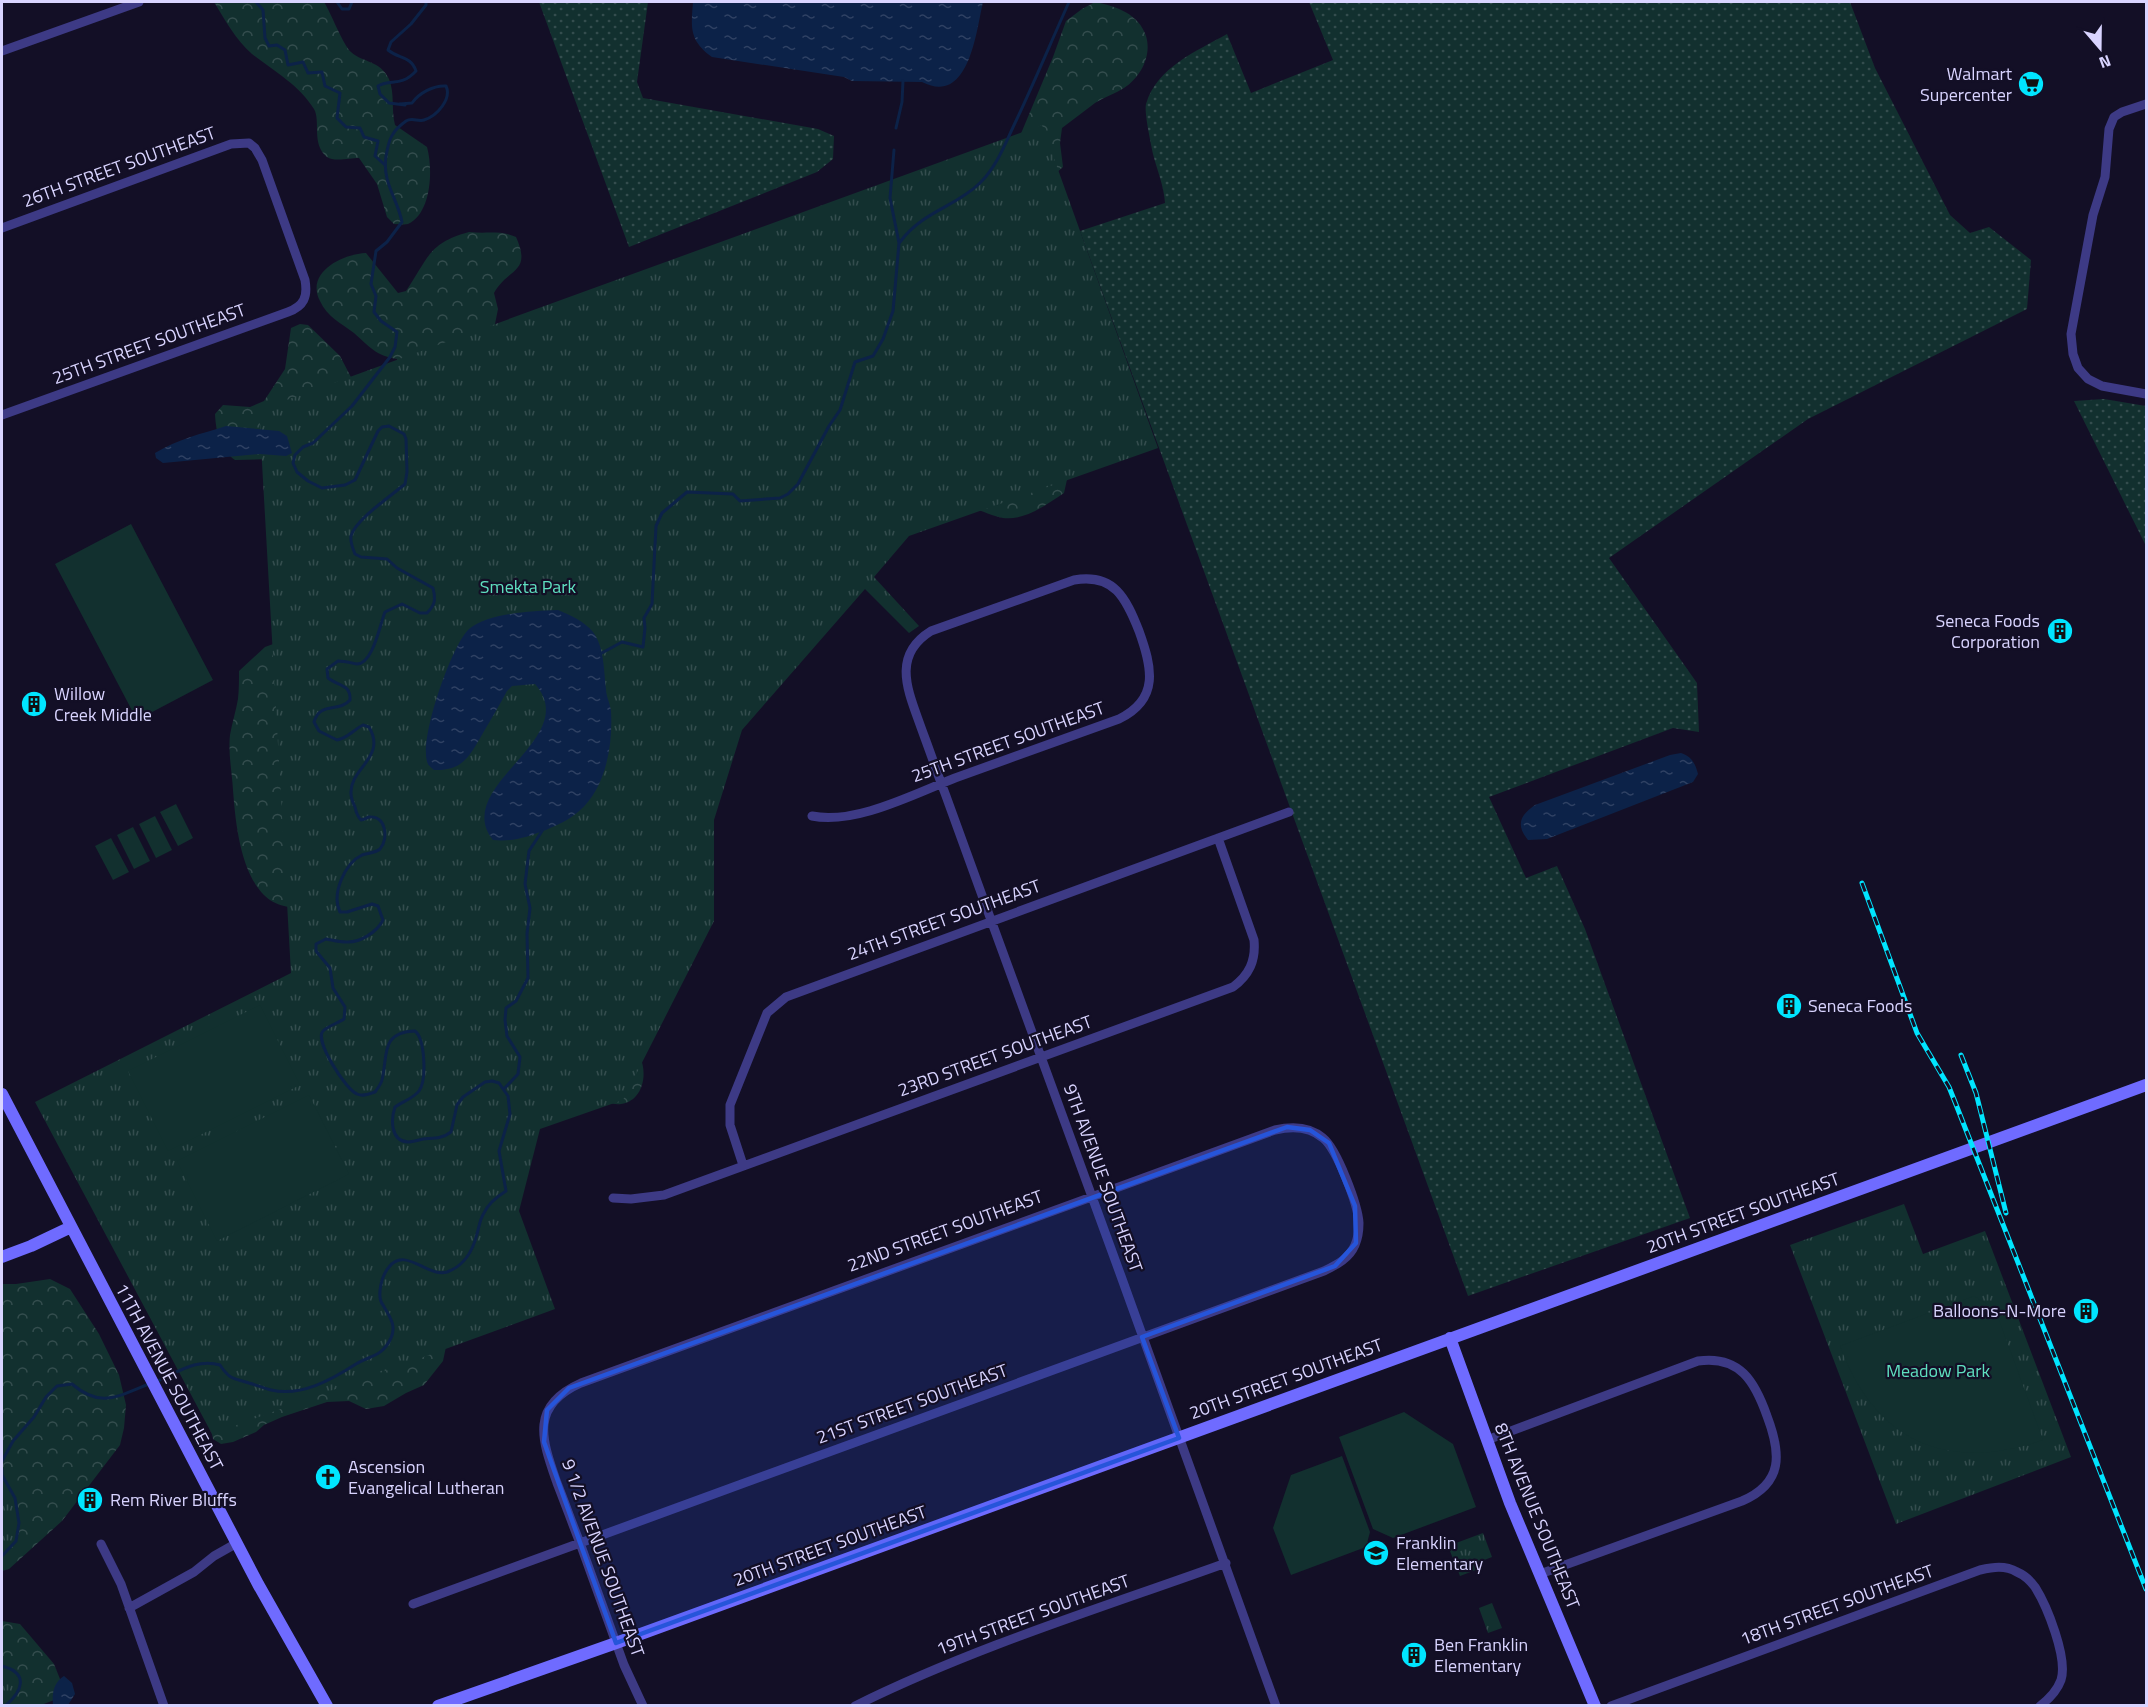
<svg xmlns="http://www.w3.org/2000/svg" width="2148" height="1707" font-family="'Titillium Web',sans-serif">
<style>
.grass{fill:url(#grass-dots)}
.forest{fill:url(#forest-crowns)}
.park{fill:url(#park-tufts)}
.pitch{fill:#12302f}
.water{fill:url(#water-ripples)}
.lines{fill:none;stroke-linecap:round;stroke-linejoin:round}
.stream{stroke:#0c2248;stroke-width:3}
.street{stroke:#3d3a85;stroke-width:9}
.secondary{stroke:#6f6bff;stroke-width:12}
.rail-casing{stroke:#00e5ff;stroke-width:5}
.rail{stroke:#130f26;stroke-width:3;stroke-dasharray:9;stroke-linecap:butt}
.marked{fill:#2655da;fill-opacity:0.2;stroke:#2655da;stroke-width:4.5;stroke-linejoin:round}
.labels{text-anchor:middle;stroke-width:4.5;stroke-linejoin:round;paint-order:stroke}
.poi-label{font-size:18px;fill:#d9d4ff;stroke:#130f26;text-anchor:start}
.street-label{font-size:18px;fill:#d9d4ff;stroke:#130f26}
.park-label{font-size:18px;fill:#5fe0c0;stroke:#130f26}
</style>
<defs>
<pattern id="grass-dots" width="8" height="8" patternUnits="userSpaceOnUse" patternTransform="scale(1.5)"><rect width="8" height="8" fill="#12302f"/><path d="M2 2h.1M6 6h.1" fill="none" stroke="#344d4e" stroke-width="1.8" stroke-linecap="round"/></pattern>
<pattern id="forest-crowns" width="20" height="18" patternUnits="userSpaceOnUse" patternTransform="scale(1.5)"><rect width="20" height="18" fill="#12302f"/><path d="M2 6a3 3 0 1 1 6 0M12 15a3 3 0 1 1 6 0" fill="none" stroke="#344d4e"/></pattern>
<pattern id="park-tufts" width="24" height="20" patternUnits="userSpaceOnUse" patternTransform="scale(1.5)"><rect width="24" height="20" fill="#12302f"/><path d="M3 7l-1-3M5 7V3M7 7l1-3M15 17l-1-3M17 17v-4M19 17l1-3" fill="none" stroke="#344d4e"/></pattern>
<pattern id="water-ripples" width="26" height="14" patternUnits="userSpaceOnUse" patternTransform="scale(1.5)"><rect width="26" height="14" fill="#0c2248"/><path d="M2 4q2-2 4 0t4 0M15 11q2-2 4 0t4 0" fill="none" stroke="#2f4163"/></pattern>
</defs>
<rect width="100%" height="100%" fill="#130f26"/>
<path class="grass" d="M 539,2 L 648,2 L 637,82 L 643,98 L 818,129 L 834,136 L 833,159 L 817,172 L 629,247 Z
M 1309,2 L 1850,2 L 1875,68 L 1950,215 L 1970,233 L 1989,227 L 2031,260 L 2027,309 L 1808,419 L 1609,558 L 1697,683 L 1699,732 L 1673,728 L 1489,797 L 1526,878 L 1557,866 L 1585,929 L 1690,1218 L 1468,1296 L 1080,231 L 1165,203 C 1164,186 1157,170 1153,154 C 1151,143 1144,113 1146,104 C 1157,67 1197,51 1227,34 L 1251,93 L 1333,60 Z
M 2104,399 L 2146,406 L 2146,546 L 2074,401 Z"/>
<path class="forest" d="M 214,2 L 324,2 C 331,13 343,45 351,52 C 363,63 380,60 389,79 C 395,94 391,109 395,125 L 427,147 C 433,168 432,213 408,224 C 404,225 399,224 394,224 L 387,217 L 377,184 L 359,158 C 350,158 334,162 327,157 C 311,144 321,121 314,109 C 299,85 274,71 252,54 C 236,40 225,20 214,2 Z
M 1095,2 C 1116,6 1139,14 1146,36 C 1152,55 1141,77 1124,88 C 1115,94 1104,97 1095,103 C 1084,111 1073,120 1062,128 L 1060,143 L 1063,167 L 1046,182 L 1015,148 L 1053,57 L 1066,21 L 1082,9 Z
M 469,232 C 486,234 501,230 516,237 C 532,273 509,267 494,293 L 498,309 L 494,329 L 397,373 L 397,359 C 376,356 369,346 354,333 C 341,323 327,317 320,301 C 305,272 343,254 366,253 L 398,293 L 406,291 C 428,259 428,243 469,232 Z
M 300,324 L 308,325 L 340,356 L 367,408 L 270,459 L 235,460 C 220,449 216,433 215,414 L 223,405 L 250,407 L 264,401 L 285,369 L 291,328 Z
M 1068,475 L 1064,493 C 1047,504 1025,521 1003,518 C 995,517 981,510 971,508 Z
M 276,643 L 296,907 C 243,909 236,829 233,790 C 232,772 228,753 230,735 C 232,723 236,711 238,699 C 239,690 239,680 239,671 L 265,647 Z
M 640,1057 C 648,1074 643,1101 621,1104 C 616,1105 611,1103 606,1102 Z
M 50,1279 L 70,1289 L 99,1334 L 119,1375 L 126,1405 L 124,1428 L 120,1445 L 62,1521 L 9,1569 L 2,1571 L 2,1284 L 16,1284 Z
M 447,1342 L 443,1361 L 424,1385 L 406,1393 L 384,1406 L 366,1409 L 349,1401 L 327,1402 L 282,1417 L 264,1425 L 256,1432 L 233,1442 L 221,1444 L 213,1439 L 209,1421 Z
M 2,1621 L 20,1624 L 54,1664 L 62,1684 L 57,1699 L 41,1705 L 2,1706 Z"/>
<path class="park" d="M 1042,125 L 1158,448 L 909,536 L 874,577 L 919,626 L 909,633 L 865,589 L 742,730 L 714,820 L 714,921 L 623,1100 L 540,1129 L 519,1211 L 555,1309 L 212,1434 L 35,1102 L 291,973 L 259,410 Z
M 1904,1204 L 1923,1254 L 1985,1231 L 2071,1457 L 1896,1524 L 1790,1245 Z
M 2,1469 L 2,1475 L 15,1498 L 19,1523 L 16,1541 L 2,1556 Z
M 1483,1533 L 1492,1557 L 1479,1562 L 1481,1568 L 1460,1576 L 1448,1546 Z
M 1492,1603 L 1502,1628 L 1488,1633 L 1479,1608 Z
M 2,1666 C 6,1667 12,1668 15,1671 C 28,1682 14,1703 2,1705 Z"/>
<path class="pitch" d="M 131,524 L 213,680 L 137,720 L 55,564 Z
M 176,804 L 193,838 L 178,846 L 160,812 Z
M 155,816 L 172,850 L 156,858 L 139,824 Z
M 133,827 L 150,861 L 134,869 L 117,835 Z
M 111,838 L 129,872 L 113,880 L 95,846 Z
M 260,1005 L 300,1085 L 168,1151 L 128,1071 Z
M 309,1095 L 349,1174 L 217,1241 L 177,1161 Z
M 1974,1296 L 1995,1309 L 2043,1440 C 1947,1473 1875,1442 1840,1346 Z
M 1404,1412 L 1453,1444 L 1476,1507 L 1393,1538 L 1373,1529 L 1339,1437 Z
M 1342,1456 L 1370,1532 L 1366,1547 L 1291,1575 L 1273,1528 L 1291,1475 Z"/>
<path class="water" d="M 693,2 L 983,2 C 976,32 969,106 922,82 L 852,81 L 844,77 L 712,57 C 689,40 691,28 693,2 Z
M 226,426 L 279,431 L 287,436 L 292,453 L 286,456 L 260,454 L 163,463 L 156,458 L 155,453 C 178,439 201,434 226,426 Z
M 558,610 C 570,615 584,621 593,632 C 604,646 604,671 606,689 C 606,696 610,703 611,711 C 613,745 606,789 578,812 C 569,820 557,825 546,830 C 527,837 513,842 493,840 C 450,786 584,739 535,684 L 512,686 L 507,691 C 499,706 491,719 483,733 C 470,755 464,771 434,770 C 433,769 428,765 428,764 C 417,743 452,644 469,629 C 488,613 533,611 558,610 Z
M 1681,753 C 1692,757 1695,763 1698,774 L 1693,782 L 1547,839 L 1528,840 C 1515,824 1521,815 1535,805 L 1670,755 Z
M 64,1676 L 72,1683 L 75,1694 L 68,1705 L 53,1705 C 52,1694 53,1683 64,1676 Z"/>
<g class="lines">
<path class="stream" d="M 256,2 L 263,10 L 265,38 L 269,46 L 277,45 L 285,50 L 288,65 L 303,62 L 308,73 L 322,72 L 325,86 L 340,93 L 337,118 L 346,127 L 360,128 L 364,137 L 378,141 L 375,156 L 385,165
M 337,2 L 342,9 L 349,9 L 352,2
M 896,128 L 902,102 L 903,81
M 900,242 C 923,211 954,208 980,183 C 997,166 1005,144 1015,123 C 1034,83 1051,42 1069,2
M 600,654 L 622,642 L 643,647 L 645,628 L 644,618 L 652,604 L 656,526 L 662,513 L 687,492 L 733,494 L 740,501 L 780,498 L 788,494 L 798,484 L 829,426 L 840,410 L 855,362 L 873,356 L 883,339 L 893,311 L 899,243 L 890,198 L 894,150
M 504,1089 L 518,1074 L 520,1057 L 507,1036 L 505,1020 L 506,1008 L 516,1001 L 528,978 L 527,934 L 530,908 L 525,884 L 529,851 L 542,831
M 155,1382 C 177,1373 196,1358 220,1365 C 230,1380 233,1378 249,1383 C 256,1385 263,1388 271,1390 C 301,1397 331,1380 356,1364 C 371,1355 382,1357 391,1338 C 397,1325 389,1316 383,1305 C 376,1296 382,1275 389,1267 C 405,1246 428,1278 447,1272 C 464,1266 473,1250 477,1234 C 479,1227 480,1219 484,1213 C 488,1204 498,1196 506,1191 L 499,1151 L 510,1114 L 508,1096 L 499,1083 L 492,1081 L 485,1082 L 463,1097 L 457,1105 L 451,1132 C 442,1139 433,1138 423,1139 C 418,1140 413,1142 408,1142 C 390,1141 391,1119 395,1107 C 402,1102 414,1098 419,1091 C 427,1080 425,1039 415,1031 C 380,1032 388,1056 382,1080 C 381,1084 378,1088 375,1092 C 369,1094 363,1097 357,1094 C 346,1090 314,1040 323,1031 C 328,1026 338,1023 344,1019 L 345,1007 L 333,988 L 330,968 L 316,951 L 316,944 L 326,939 C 332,940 339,942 346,942 C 360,943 377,932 383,920 L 378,906 L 372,904 L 347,912 L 340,912 C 331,894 345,863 362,855 C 368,853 375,853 380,849 C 389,839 386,815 369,817 C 366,818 364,820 361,820 C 357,816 356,812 355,807 C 353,803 351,797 351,793 C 350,768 387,757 369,727 L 363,725 C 353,730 348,738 337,740 L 319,731 L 314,722 C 320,701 339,713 350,700 C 351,684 338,686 328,678 L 327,669 L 338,661 C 345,661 351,663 357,664 C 373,664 380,624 385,612 L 402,604 L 420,613 L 427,613 C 435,605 436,600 433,588 L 397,568 L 387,559 L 361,557 L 355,554 C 353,549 350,542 351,536 C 355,520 391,496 405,484 L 407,472 L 406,439 L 404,434 L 389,426 L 382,427 L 378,431 L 355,480 L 345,485 L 322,488 L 308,481 L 297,472 L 293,463 L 295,455 L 303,447 L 313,443 L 352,406 L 390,357 L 395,347 L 397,332 L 381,321 L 374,312 L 376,296 L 371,284 L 376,251 L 387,242 L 402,222 C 397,197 382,183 386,156 C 388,148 388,141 393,134 C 395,130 402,124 406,121 C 412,117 418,122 424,120 C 437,116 452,99 446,86 C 434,85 419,93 412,103 L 400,104 L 405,105 L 389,103 L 380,94 L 378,86 C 391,78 400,88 416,71 C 411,56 399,59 388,50 L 391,42 L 411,24 L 426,5 L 426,2
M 2,1461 L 13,1441 L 34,1417 L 46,1397 L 57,1386 L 72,1384 C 101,1409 118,1396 149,1384
M 2,1469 L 2,1475 L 15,1498 L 19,1523 L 16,1541 L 2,1556
M 2,1666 C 29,1673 23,1691 5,1706"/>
<path class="street" d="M 2,51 L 139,2
M 2146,104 L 2122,112 L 2114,117 L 2109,129 L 2105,177 L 2093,215 L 2071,334 L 2073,354 L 2078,368 L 2088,379 L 2102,386 L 2146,394
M 2,228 L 231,144 L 249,143 L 255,148 L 262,160 L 305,280 C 308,297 304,306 288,312 L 2,415
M 812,816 C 855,825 914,794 955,778 L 1119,719 C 1160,699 1152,667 1139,631 C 1126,598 1114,573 1074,580 L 931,631 C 894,654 906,686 918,719 C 924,736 931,754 937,772 L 946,796 L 987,909 L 991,920 C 1087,1182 1182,1443 1276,1706
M 743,1165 L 730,1125 L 730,1105 L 767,1013 L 786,997 L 1289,812
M 613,1198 L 631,1199 L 664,1195 L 1233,987 C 1249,975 1256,961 1254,940 L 1218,838
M 1487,1440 L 1698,1361 C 1740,1355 1755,1382 1767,1416 C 1781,1453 1784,1483 1742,1501 L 1540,1574
M 101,1544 L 121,1584 L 164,1706
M 413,1604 L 580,1543 L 594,1538 L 1324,1271 C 1336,1265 1349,1259 1355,1245 C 1358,1238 1359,1230 1359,1223 C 1358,1205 1337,1149 1323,1138 C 1309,1126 1292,1126 1275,1130 L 581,1383 C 529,1406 542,1440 557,1483 C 565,1503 572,1523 580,1543 L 624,1665 L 643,1706
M 129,1608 L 194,1572 L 214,1556 L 237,1543
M 855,1706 C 974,1647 1101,1608 1226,1563
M 1611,1706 L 1980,1570 C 1993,1567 2005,1565 2017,1572 C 2024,1575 2030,1580 2035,1587 C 2047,1606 2068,1658 2061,1680 C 2057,1691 2049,1699 2040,1706"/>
<path class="secondary" d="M 2,1094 L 258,1584 L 327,1706
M 2,1257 L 31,1246 L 71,1227
M 1450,1338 L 1510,1503 L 1595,1706
M 438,1706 L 616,1643 L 2146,1085"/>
<g class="rail-casing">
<path id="rail" d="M 1862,883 L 1917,1033 L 1949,1087 L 1955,1102 L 2146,1589
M 1961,1055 L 1976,1093 L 2006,1213"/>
</g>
<use href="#rail" class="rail"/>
</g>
<path class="marked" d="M 1287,1127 L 1310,1130 L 1329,1143 L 1355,1206 L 1356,1243 L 1335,1266 L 1142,1337 L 1179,1438 L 616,1643 L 544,1442 L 547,1410 L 569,1388 Z"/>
<defs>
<g id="supermarket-disc" transform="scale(1.35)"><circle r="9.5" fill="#00e5ff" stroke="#130f26"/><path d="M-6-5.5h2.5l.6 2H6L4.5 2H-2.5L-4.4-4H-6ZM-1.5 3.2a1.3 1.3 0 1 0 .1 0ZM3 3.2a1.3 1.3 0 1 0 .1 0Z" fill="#111"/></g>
<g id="building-disc" transform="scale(1.35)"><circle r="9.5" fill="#00e5ff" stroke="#130f26"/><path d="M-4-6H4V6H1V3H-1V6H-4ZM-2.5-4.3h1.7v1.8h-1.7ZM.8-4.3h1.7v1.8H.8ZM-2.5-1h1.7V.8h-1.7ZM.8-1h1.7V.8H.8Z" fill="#111"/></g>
<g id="church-disc" transform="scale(1.35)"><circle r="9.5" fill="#00e5ff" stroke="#130f26"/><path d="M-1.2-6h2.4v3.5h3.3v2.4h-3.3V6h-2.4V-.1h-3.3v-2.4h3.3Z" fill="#111"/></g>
<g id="school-disc" transform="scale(1.35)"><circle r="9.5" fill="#00e5ff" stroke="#130f26"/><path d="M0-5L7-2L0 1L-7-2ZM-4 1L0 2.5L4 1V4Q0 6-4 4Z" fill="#111"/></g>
</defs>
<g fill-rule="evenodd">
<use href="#supermarket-disc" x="2031" y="84"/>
<use href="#building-disc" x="2060" y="631"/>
<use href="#building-disc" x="34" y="704"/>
<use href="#building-disc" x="1789" y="1006"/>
<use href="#building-disc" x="2086" y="1311"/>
<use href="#church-disc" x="328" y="1477"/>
<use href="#building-disc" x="90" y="1500"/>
<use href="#school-disc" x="1376" y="1553"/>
<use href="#building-disc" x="1414" y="1655"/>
</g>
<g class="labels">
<g class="poi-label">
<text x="2012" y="80" text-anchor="end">Walmart<tspan x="2012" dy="21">Supercenter</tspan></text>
<text x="2040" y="627" text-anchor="end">Seneca Foods<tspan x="2040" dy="21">Corporation</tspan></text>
<text x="54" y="700">Willow<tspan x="54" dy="21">Creek Middle</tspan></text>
<text x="1808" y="1012">Seneca Foods</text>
<text x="2066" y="1317" text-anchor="end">Balloons-N-More</text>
<text x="348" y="1473">Ascension<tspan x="348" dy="21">Evangelical Lutheran</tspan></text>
<text x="110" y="1506">Rem River Bluffs</text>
<text x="1396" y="1549">Franklin<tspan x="1396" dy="21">Elementary</tspan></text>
<text x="1434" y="1651">Ben Franklin<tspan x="1434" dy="21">Elementary</tspan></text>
</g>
<g class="street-label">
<text transform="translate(119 167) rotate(-20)" y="6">26TH STREET SOUTHEAST</text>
<text transform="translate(149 344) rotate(-20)" y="6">25TH STREET SOUTHEAST</text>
<text transform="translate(1008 742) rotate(-20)" y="6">25TH STREET SOUTHEAST</text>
<text transform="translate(944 920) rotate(-20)" y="6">24TH STREET SOUTHEAST</text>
<text transform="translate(995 1056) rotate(-20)" y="6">23RD STREET SOUTHEAST</text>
<text transform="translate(1103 1178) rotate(70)" y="6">9TH AVENUE SOUTHEAST</text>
<text transform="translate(1743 1213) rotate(-20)" y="6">20TH STREET SOUTHEAST</text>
<text transform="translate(945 1231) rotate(-20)" y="6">22ND STREET SOUTHEAST</text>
<text transform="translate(169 1377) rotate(62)" y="6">11TH AVENUE SOUTHEAST</text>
<text transform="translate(1286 1379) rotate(-20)" y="6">20TH STREET SOUTHEAST</text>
<text transform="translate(912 1404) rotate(-20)" y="6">21ST STREET SOUTHEAST</text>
<text transform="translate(1537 1516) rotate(68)" y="6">8TH AVENUE SOUTHEAST</text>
<text transform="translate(830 1546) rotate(-20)" y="6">20TH STREET SOUTHEAST</text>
<text transform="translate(603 1558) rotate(70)" y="6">9 1/2 AVENUE SOUTHEAST</text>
<text transform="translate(1837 1605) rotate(-20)" y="6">18TH STREET SOUTHEAST</text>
<text transform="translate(1033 1615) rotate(-20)" y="6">19TH STREET SOUTHEAST</text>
</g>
<g class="park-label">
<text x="528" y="593">Smekta Park</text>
<text x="1938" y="1377">Meadow Park</text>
</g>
</g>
<rect width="2148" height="1707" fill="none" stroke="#d9d4ff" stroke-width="6"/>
<g transform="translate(2100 48) rotate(160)" stroke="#130f26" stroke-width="4.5" paint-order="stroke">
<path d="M0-4.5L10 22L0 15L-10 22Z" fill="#d9d4ff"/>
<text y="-9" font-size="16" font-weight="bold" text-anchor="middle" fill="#d9d4ff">N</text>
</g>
</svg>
